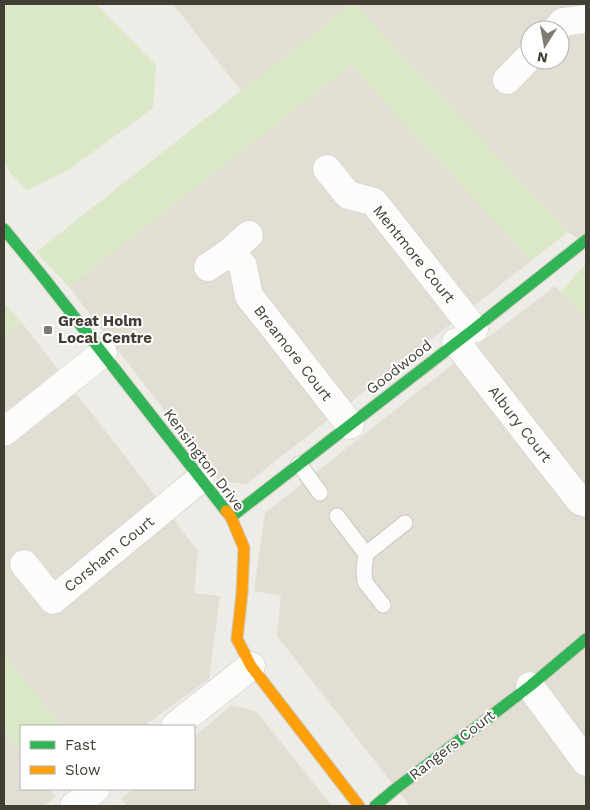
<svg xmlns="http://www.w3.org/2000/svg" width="590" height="810" font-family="'Work Sans',sans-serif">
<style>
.residential{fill:#e2ded4;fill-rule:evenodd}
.green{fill:#dae8c7}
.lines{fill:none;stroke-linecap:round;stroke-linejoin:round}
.lane-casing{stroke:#cac8c3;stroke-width:17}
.street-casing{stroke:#cac8c3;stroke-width:29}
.fast-casing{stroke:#cdc9be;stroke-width:13}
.slow-casing{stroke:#cdc9be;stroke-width:13}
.lane{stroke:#fcfcfb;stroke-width:15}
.street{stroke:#fcfcfb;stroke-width:28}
.fast{stroke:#30b455;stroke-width:11}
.slow{stroke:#ff9f0a;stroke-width:11}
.poi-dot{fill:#7f7b72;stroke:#fff;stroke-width:2}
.labels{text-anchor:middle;stroke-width:4;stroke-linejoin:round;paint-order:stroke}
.street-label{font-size:15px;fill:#433e34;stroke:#fff}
.poi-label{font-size:15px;font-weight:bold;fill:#433e34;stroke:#fff;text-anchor:start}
</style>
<rect width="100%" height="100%" fill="#eeece6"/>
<path class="residential" d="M 173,4 L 351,4 L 241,91 Z
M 355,4 L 586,4 L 586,244 L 568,232 ZM 530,30 L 560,30 L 560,60 L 530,60 Z
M 351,66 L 531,261 L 246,484 L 219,481 L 69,287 Z
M 555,286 L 586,319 L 586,806 L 410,806 L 277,636 L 281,596 L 254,591 L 265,513 L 435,378 Z
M 22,323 L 198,551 L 194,593 L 220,596 L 209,679 L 144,726 L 62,726 L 4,654 L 4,338 Z
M 231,705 L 256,711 L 332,806 L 127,806 L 121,799 L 133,789 L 194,789 L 194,737 Z
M 4,731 L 21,754 L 21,789 L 49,789 L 56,797 L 44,806 L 4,806 Z"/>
<path class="green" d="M 4,4 L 96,4 L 156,65 L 153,108 L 67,171 L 27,190 L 14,177 L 4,163 Z
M 351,4 L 355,4 L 568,232 L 531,261 L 351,66 L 69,287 L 36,252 Z
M 586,263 L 586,319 L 561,292 Z
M 4,303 L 22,323 L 4,338 Z
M 4,654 L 62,726 L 21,726 L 21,754 L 4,731 Z"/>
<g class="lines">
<g class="lane-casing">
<path id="lane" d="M 299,464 L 320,493
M 337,516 L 366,554 L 405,523
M 366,554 L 364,569 L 365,582 L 383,605"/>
</g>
<g class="street-casing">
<path id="street" d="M 556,30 L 563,22 L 586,19
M 507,80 L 530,56
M 327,169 L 348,195 L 374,202 L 474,329
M 231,251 L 243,266 L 249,296 L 350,425
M 208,267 L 231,251 L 249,235
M 456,342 L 580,501 L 586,503
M 4,432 L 103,353
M 24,564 L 53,600 L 200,479
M 530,686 L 586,762
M 175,726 L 251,666
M 74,806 L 96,789"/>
</g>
<g class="fast-casing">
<path id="fast" d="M 4,229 L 40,273 L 226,511
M 231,517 L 474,329 L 586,240
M 375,806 L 394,790 L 530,686 L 586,639"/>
</g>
<g class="slow-casing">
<path id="slow" d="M 226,511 L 231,517 L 244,548 L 242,593 L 237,639 L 251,666 L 359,806"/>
</g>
<use href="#lane" class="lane"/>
<use href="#street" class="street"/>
<use href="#fast" class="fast"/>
<use href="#slow" class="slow"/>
</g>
<rect class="poi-dot" x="43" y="325" width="10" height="10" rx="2.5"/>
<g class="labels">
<g class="street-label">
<text transform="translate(414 254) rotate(51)" y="5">Mentmore Court</text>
<text transform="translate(293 353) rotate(52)" y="5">Breamore Court</text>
<text transform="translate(399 367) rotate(-38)" y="5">Goodwood</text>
<text transform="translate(520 424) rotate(52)" y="5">Albury Court</text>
<text transform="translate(204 460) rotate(53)" y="5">Kensington Drive</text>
<text transform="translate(109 554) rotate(-39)" y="5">Corsham Court</text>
<text transform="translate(452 745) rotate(-38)" y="5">Rangers Court</text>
</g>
<g class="poi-label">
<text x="58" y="326">Great Holm<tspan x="58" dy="17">Local Centre</tspan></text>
</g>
</g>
<rect width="590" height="810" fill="none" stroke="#433e34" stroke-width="10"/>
<rect x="20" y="725" width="175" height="65" fill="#ffffff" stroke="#b4b2ae"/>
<rect x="30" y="741" width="25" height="8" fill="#30b455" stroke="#b4b2ae"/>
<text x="65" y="750" font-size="15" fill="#433e34">Fast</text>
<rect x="30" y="766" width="25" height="8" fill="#ff9f0a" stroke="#b4b2ae"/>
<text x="65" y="775" font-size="15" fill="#433e34">Slow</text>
<g transform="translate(545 45) rotate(191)"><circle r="24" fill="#ffffff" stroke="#b4b2ae"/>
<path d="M0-4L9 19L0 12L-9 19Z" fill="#7f7b72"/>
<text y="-8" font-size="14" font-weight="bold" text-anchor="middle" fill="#433e34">N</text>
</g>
</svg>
